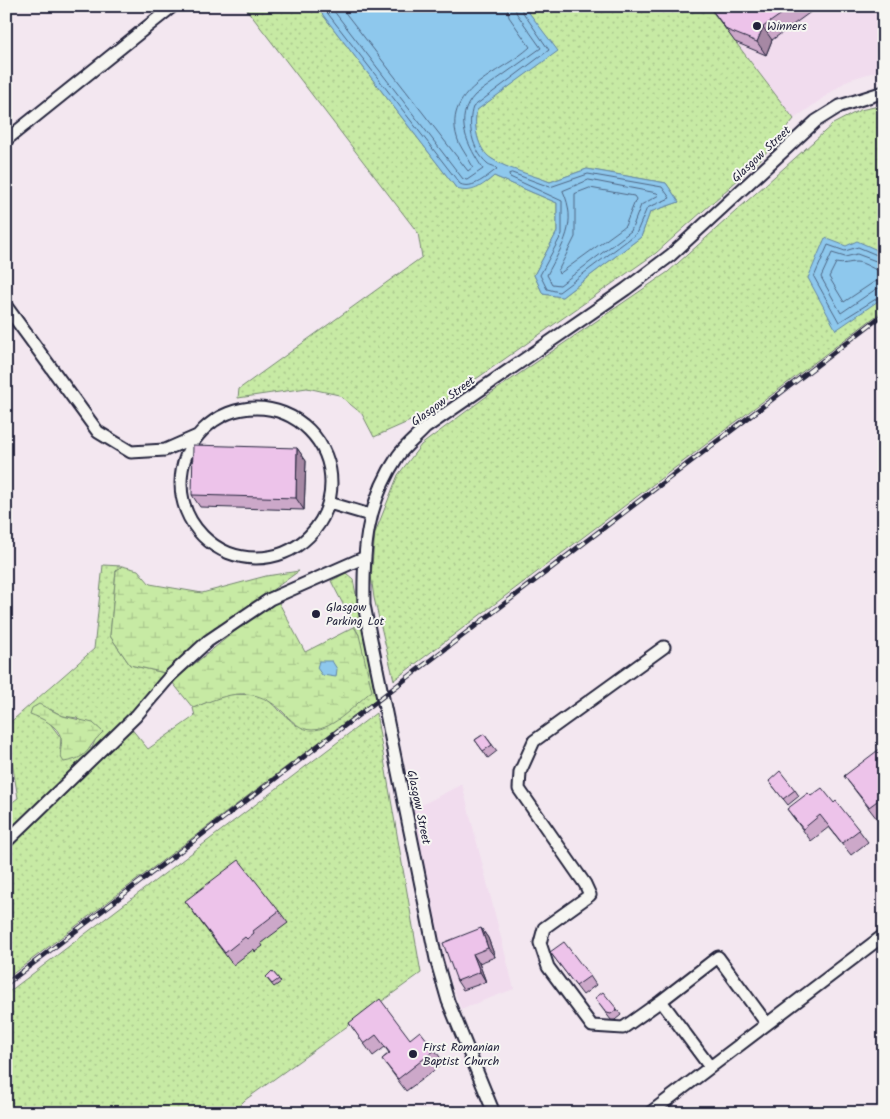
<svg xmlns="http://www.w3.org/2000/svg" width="890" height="1119" font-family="Kalam,sans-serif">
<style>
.built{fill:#f1dcee}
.green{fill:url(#green-dots);stroke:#748670;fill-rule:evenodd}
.wetland{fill:url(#wetland-marsh);stroke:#748670}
.water{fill:#8ec8ed;stroke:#6386a6}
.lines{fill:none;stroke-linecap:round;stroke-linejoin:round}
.shore{stroke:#4d6482;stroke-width:1}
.minor-casing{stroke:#22223b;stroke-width:15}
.minor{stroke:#f6f6f2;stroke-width:11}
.rail-casing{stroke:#22223b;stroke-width:5}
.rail{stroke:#f6f6f2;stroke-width:3;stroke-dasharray:9;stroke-linecap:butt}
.wall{fill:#cca8c9;stroke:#22223b}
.shaded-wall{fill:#a688a4;stroke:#22223b}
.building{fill:#edc3ea;stroke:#22223b}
.poi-dot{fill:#22223b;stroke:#f6f6f2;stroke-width:2}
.labels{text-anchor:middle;stroke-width:4;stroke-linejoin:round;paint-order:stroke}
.poi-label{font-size:12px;fill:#22223b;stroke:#f6f6f2;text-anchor:start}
.street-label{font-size:12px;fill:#22223b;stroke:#f6f6f2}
</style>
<defs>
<pattern id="green-dots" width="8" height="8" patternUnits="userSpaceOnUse" patternTransform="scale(1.25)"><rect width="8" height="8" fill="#c7eaa4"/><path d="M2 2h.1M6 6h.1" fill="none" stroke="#abc88e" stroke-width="1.8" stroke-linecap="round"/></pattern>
<pattern id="wetland-marsh" width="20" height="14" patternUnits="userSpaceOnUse" patternTransform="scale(1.25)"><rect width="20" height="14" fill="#c7eaa4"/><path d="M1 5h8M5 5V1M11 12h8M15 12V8" fill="none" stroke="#abc88e"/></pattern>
</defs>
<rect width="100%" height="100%" fill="#f3e7f0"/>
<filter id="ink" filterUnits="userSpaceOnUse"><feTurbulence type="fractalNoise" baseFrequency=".02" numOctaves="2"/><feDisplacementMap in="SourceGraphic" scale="10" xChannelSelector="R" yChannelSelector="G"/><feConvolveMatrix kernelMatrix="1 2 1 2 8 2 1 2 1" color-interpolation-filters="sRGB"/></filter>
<g filter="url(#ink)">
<path class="built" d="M 708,6 L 884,6 L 884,69 L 848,80 L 794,119 Z
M 462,784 L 514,989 L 461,1009 L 442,957 L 412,810 Z"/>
<path class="green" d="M 244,6 L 316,6 L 457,189 L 487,182 L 494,176 L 557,203 L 557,232 L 534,275 L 543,294 L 562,297 L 641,237 L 650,212 L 679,202 L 666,183 L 587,169 L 550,182 C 532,175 508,170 492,159 C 477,151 473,124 477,110 L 557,51 L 524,6 L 708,6 L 794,119 L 759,161 L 656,253 L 426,414 L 374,437 L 362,414 L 339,395 L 307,388 L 238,398 L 239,389 L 422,257 L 418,233 Z
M 884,105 L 884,310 L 394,680 L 374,598 L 371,576 L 375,533 L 398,475 L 421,445 L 487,396 L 668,272 L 833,124 L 860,110 Z
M 103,565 L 122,566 L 116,571 L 110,636 L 130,665 L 165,673 L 143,703 L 6,834 L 6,807 L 18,798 L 6,726 L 94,649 ZM 50,709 L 63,716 L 77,718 L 96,738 L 92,748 L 60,750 L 61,738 L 49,722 Z
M 346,573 L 353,579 L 376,699 L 6,979 L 6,847 L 130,727 L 148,749 L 195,716 L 193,708 L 226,694 L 262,695 L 297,726 L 359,635 L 331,581 Z
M 376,713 L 421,973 L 245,1100 L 232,1113 L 6,1113 L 6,994 Z"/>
<path class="wetland" d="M 122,566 L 138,570 L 150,584 L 202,593 L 266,576 L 299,571 L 194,646 L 165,673 L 130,665 L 110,636 L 116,571 Z
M 278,601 L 305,652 L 354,627 L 359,635 L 372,691 C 356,703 334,730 312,730 C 301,730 293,722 286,715 C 255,683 229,693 193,708 L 172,682 L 266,606 Z
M 39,704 L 63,716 L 93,723 L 103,732 C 85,748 92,757 64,762 C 57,754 63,747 61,738 C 58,725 41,718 30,714 L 32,708 Z"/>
<path class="water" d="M 316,6 L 524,6 L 558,51 L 477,110 C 473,124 477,150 492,159 C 507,169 533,175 550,182 L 587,169 L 666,183 L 679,202 L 650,212 L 641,237 L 562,297 L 543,294 L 534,275 L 557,232 L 557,203 L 494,176 C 482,186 472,194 457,189 Z
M 825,238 L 846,246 L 857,241 L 884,253 L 884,297 L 836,330 L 808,278 Z
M 319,661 L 332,661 L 337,669 L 336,677 L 322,675 L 317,668 Z"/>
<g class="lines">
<path class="shore" d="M 322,6 L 460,184 C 473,190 487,176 497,169 C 494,165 490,166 487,163 C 472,150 467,124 473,107 L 549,50 L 522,11 L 521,6
M 330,6 L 463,179 L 467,180 L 483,169 C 469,147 452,119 475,95 L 541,48 L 517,14 L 514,6
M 340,6 L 468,171 L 473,167 C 469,159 463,151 459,143 C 438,90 501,74 530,47 L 509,17 L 507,6
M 512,173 L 550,187 L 588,174 L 662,187 L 670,198 L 647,208 L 636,234 L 559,292 L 547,289 L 540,275 L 562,234 L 562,201 L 510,177 L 509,174 Z
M 589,180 L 657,193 L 659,195 L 641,205 L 631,231 L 560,285 L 552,284 L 547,275 C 563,244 578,224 563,191 Z
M 590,188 L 634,196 L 636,199 L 625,226 L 559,274 L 558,271 L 575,237 L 575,194 Z
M 884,258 L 858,247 L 845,251 L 828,245 L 814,277 L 839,322 L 884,294
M 884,264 L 857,254 L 845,257 L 832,253 L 821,277 L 841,313 L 876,289 L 884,287
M 884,272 C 874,271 865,262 856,262 C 849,262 844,265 836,263 L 829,277 L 844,302 L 874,282 L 884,280"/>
<g class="minor-casing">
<path id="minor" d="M 881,6 L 884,10
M 6,140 L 173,6
M 6,306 L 98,432 L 131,452 L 165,450 L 197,436
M181 483a75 75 0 1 1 150 0a75 75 0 1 1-150 0Z
M 329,503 L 370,515
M 6,842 L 136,716 L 171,675 L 208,641 L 270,599 L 363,558
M 661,1001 L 623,1028 L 592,1026 L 548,967 L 540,943 L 544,928 L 590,895 L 585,884 L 519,789 L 520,772 L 534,741 L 664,647
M 710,1067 L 661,1001 L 718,957 L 767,1024
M 494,1113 L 448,1001 L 436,959 L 364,605 C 363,550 366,504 398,456 C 405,446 417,437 425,428 L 626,289 L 671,255 L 816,121 L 840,106 L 884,92
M 650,1113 L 884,935"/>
</g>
<use href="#minor" class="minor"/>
<g class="rail-casing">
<path id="rail" d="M 6,984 L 884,314"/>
</g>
<use href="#rail" class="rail"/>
</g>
<path class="wall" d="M 709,6 L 808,6 L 812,11 L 772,40 L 766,55 L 735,42 Z
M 297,448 L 306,461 L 304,510 L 200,507 L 192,495 Z
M 484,734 L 497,751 L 488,758 L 475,740 Z
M 884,752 L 884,814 L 877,819 L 844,776 Z
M 769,781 L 795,790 L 799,796 L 788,805 Z
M 811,796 L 834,803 L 859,830 L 868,842 L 851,855 L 829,827 L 811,841 L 787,809 Z
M 185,901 L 279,911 L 288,923 L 261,943 L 263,946 L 255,952 L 254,949 L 233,965 Z
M 481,928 L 488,938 L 495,957 L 479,963 L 486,982 L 463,990 L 457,981 Z
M 550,952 L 590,976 L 596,985 L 583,995 Z
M 272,971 L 281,982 L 274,987 L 268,980 Z
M 599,1004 L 617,1009 L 621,1015 L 615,1020 L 611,1020 Z
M 349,1023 L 410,1039 L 435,1050 L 444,1063 L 406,1091 L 382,1059 L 389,1053 L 385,1047 L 373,1056 Z"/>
<path class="shaded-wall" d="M 763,27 L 772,40 L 766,55 L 757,42 Z
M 297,448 L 306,461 L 304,510 L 296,498 Z
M 481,928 L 488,938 L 495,957 L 488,948 Z
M 473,954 L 479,963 L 486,982 L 480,972 Z"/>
<path class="building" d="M 709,6 L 793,6 L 763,27 L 757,42 L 727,30 Z
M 193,445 L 297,448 L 296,498 L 192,495 Z
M 484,734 L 492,745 L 483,751 L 475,740 Z
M 881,748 L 884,752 L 884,796 L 869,807 L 844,776 Z
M 780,771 L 795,790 L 783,799 L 769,781 Z
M 822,788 L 834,803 L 836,801 L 859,830 L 842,843 L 820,815 L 803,829 L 787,809 L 808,793 L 811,796 Z
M 239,860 L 279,911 L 253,931 L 254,933 L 247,939 L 245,937 L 225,953 L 185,901 Z
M 481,928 L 488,948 L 473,954 L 480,972 L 457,981 L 443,943 Z
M 564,942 L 590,976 L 576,986 L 550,952 Z
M 272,971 L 279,979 L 272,984 L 266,977 Z
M 603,992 L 617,1009 L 611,1014 L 607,1013 L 595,998 Z
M 380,999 L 410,1039 L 420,1031 L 435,1050 L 398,1079 L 382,1059 L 390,1053 L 376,1035 L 364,1044 L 349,1023 Z"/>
</g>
<g class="poi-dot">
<circle cx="757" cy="26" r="5"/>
<circle cx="316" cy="614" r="5"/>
<circle cx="413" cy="1054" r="5"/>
</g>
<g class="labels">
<g class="poi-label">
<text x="767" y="30">Winners</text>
<text x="326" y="611">Glasgow<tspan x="326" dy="14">Parking Lot</tspan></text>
<text x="423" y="1051">First Romanian<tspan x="423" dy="14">Baptist Church</tspan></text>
</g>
<g class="street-label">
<text transform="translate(761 154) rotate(-43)" y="4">Glasgow Street</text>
<text transform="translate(443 401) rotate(-36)" y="4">Glasgow Street</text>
<text transform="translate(419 807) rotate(78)" y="4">Glasgow Street</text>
</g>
</g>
<rect width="890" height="1119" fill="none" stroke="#f6f6f2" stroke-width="25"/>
<rect x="12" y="12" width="865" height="1094" fill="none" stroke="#22223b" stroke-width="2" filter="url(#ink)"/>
</svg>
